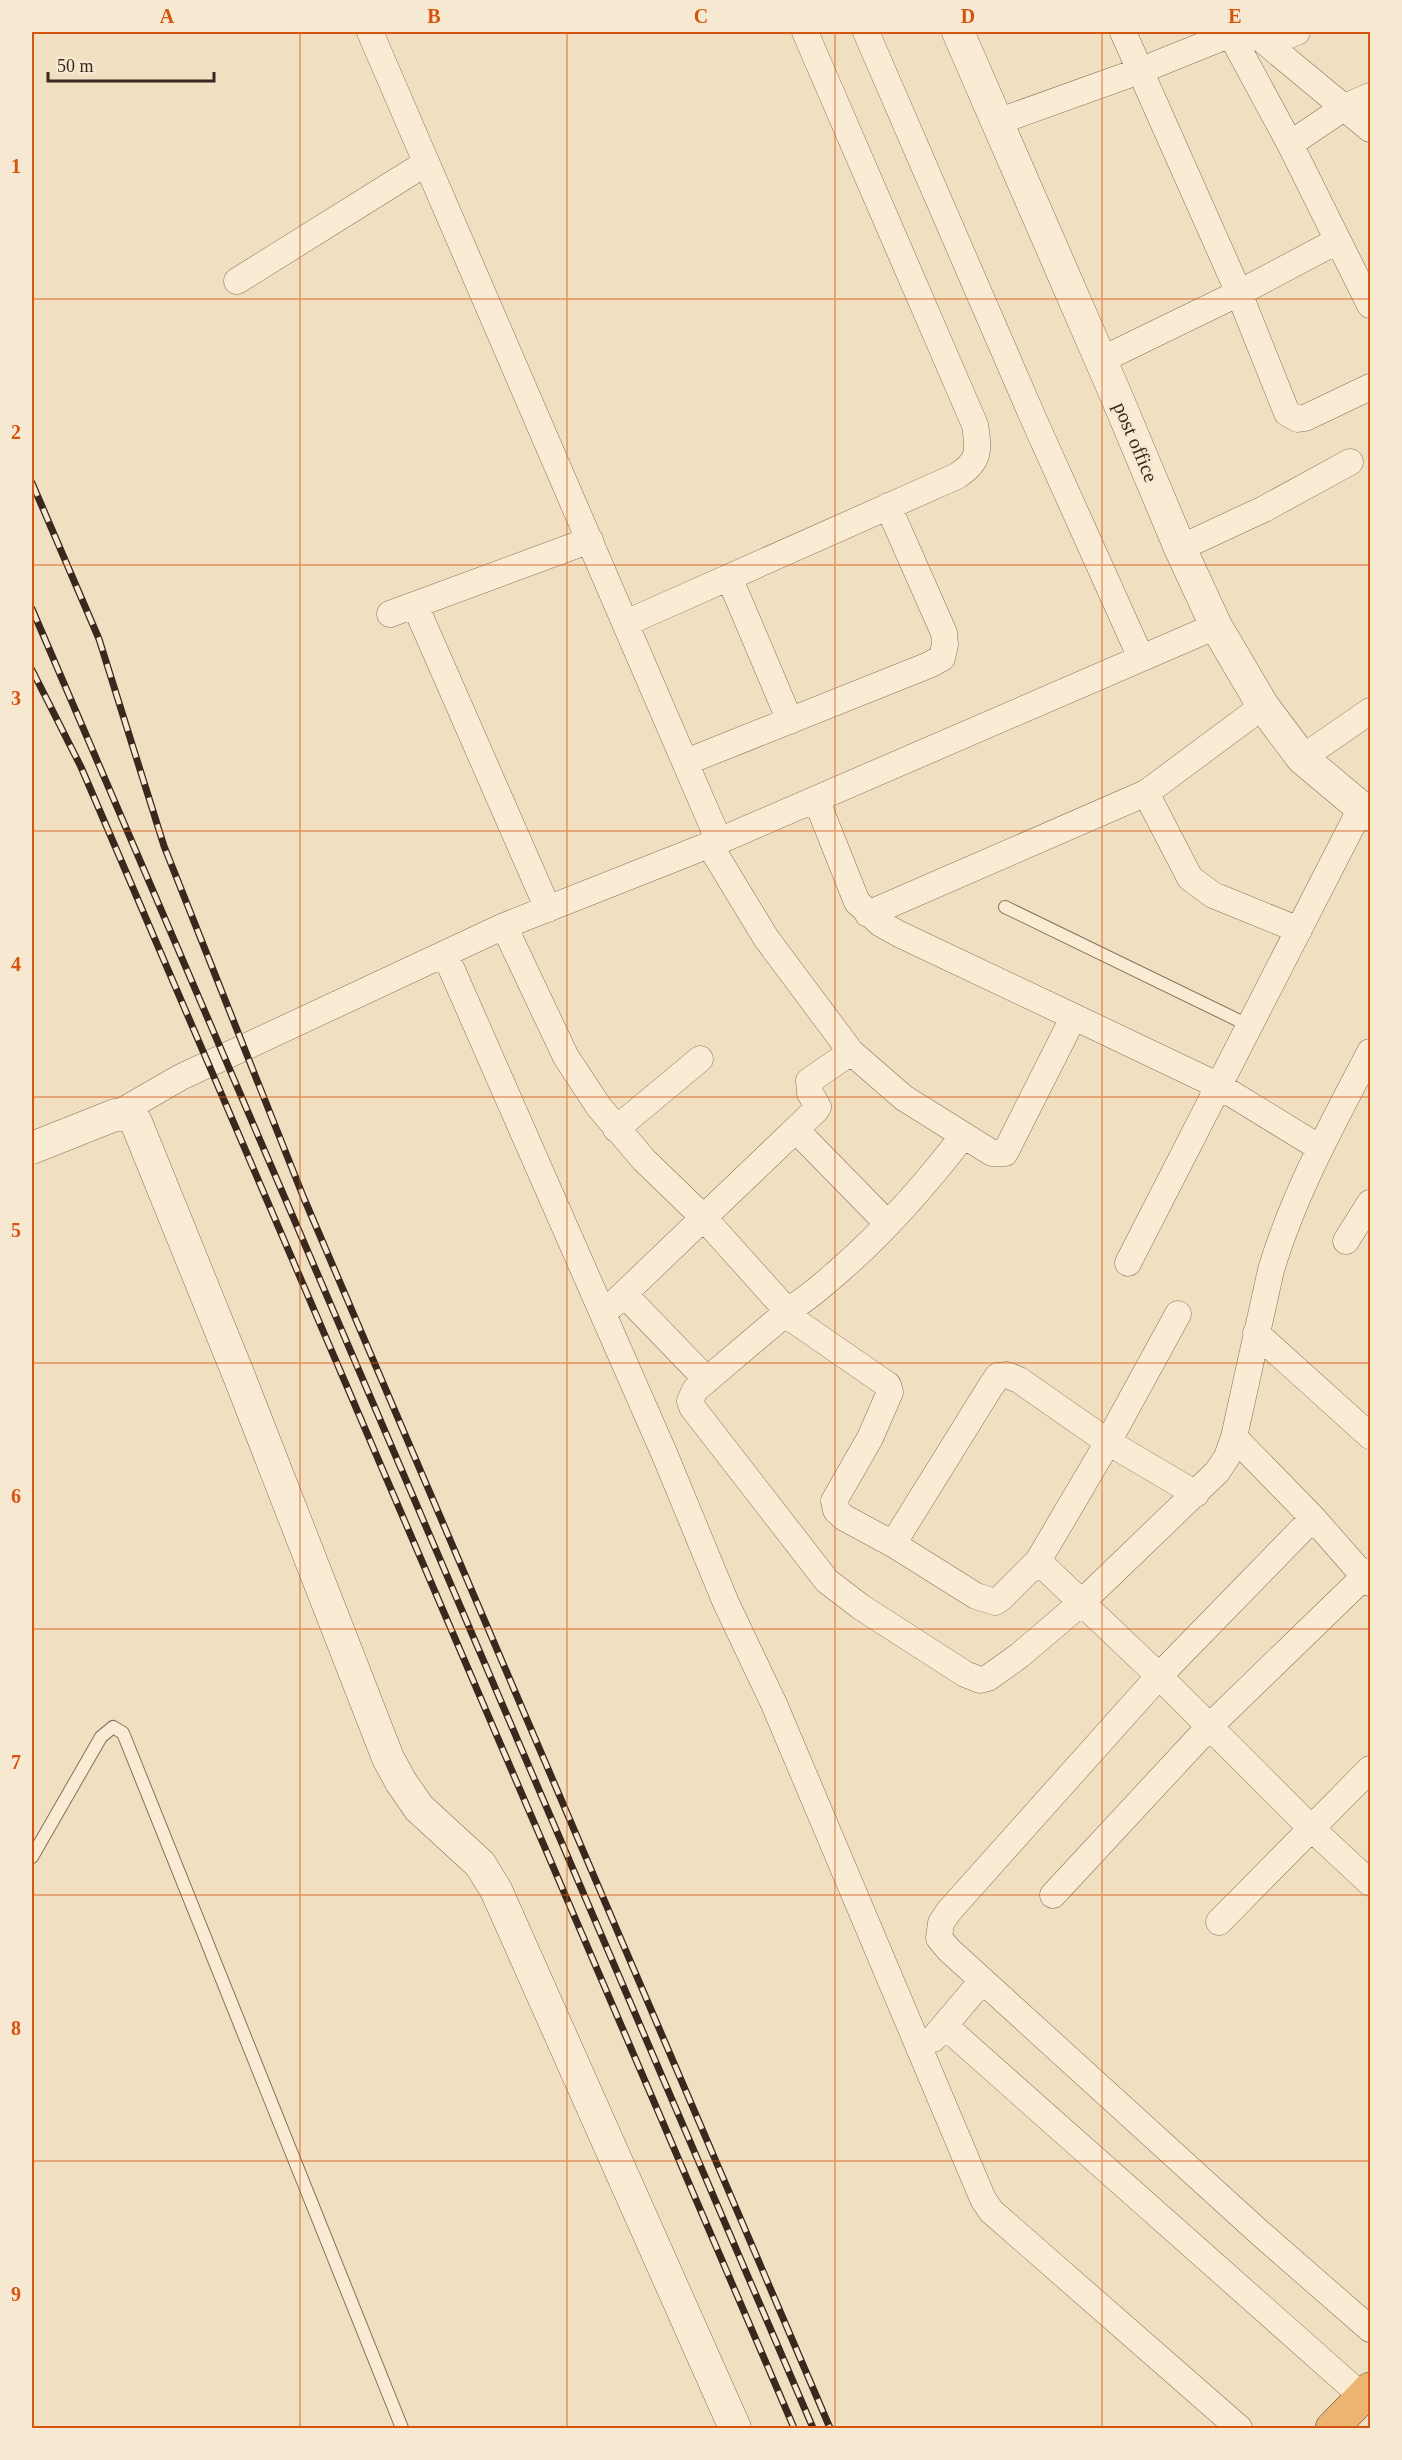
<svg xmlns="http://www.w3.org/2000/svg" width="1402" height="2460" font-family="Georgia,serif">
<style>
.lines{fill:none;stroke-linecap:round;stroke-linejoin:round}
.service-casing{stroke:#8a6f58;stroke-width:14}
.minor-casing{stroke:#8a6f58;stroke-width:27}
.tertiary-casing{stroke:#8a6f58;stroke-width:33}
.trunk-casing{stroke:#573d2c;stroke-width:34}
.service{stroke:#faecd4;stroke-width:12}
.minor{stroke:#faecd4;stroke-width:26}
.tertiary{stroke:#faecd4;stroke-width:32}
.trunk{stroke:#ecb472;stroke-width:33}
.rail-casing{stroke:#39281d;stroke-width:7}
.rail{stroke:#f7e9d1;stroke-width:4.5;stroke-dasharray:14;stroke-linecap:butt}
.grid{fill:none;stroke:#d6540e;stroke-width:1.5;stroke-opacity:0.55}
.labels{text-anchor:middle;stroke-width:6;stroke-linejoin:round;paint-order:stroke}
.street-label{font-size:20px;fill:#39281d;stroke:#f7e9d1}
.neatline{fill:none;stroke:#d6540e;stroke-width:2}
.grid-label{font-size:20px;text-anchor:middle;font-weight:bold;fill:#d6540e}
</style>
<rect width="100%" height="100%" fill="#f0dfc1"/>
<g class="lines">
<g class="service-casing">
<path id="service" d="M 1005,907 L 1250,1026
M 32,1857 L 101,1737 L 113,1727 L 123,1733 L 402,2428"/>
</g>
<g class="minor-casing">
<path id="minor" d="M 370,32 L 719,841
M 866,32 L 1034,420 L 1141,658
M 1123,32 L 1239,293 L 1287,413 L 1298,419 L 1305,418 L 1370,387
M 1253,32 L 1370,129
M 1230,33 L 1290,144 L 1370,305
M 1268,43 L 1297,32
M 997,122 L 1142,70 L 1236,32
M 1290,144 L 1345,107 L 1370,96
M 237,281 L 426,163
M 1101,360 L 1239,293 L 1337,241
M 1180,548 L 1264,509 L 1350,462
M 729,577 L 790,721
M 415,605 L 548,909
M 390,614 L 590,540
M 626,623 L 957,476 C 980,461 979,451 975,425 L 805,32
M 1302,758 L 1370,711
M 686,762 L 929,665 L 942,658 L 945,644 L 944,633 L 888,506
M 1146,793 L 1190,878 L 1213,895 L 1299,930
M 709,844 L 766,938 L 851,1052 L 904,1098 L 992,1153 L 1005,1153 L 1068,1028 L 1070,1020 L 1068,1014 L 899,934 L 881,924 L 857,902 L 816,799
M 868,914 L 1146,793 L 1263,706
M 504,926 L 566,1057 L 599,1107 L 644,1160 L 704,1218 L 782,1305 L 793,1307 C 810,1297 825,1283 840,1270 C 886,1230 926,1184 963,1136
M 445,954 L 664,1453 L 726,1603 L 774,1704 L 983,2199 L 991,2211 L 1239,2428
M 1068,1014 L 1219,1086 L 1320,1148
M 115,1115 L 181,1077 L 504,926 L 719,841 L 1216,626
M 616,1129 L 700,1059
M 796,1130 L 888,1224
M 1346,1241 L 1370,1203
M 1128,1263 L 1361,808
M 624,1294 L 707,1380
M 793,1307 L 695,1390 L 690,1401 L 692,1407 L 827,1581 L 861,1607 L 965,1674 L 980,1680 L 988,1678 L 1020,1655 L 1081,1603 L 1217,1472 L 1227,1457 L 1234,1437 L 1271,1270 C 1294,1193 1333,1123 1370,1052
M 603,1314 L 816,1110 L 818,1107 L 810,1093 L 809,1081 L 851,1052
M 785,1314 L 882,1381 L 888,1385 L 890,1392 L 870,1438 L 834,1501 L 836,1510 L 843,1517 L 893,1544 L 976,1596 L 995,1602 L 1000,1599 L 1038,1561 L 1108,1442 L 1178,1314
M 1256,1333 L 1370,1436
M 1234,1437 L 1313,1518 L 1370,1583
M 1313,1518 L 1159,1676 L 949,1911 L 941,1923 L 939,1938 L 949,1950 L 1260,2233 L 1370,2329
M 893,1544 L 991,1386 L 998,1376 L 1007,1375 L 1019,1380 L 1108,1442 L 1196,1494
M 1038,1561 L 1159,1676 L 1310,1827 L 1370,1883
M 1053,1895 L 1209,1727 L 1370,1571
M 1219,1922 L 1370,1769
M 945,2026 L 1363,2397
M 933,2039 L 982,1981"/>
</g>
<g class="tertiary-casing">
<path id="tertiary" d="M 958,32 L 1115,393 L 1180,548 L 1216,626 L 1263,706 L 1302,758 L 1370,815
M 32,1148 L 115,1115 L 128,1115 L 136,1122 L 239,1376 L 388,1758 L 401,1782 L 419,1808 L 480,1864 L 496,1890 L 735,2428"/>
</g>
<g class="trunk-casing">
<path id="trunk" d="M 1332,2428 L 1370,2389"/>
</g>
<use href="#service" class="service"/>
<use href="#minor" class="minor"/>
<use href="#tertiary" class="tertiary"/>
<use href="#trunk" class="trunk"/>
<g class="rail-casing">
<path id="rail" d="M 32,483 L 99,639 L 164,846 L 303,1196 L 830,2428
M 32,609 L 813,2428
M 32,670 L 81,767 L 794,2428"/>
</g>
<use href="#rail" class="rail"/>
</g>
<path class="grid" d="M 300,32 L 300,2428M 567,32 L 567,2428M 835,32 L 835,2428M 1102,32 L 1102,2428M 32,299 L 1370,299M 32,565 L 1370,565M 32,831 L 1370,831M 32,1097 L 1370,1097M 32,1363 L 1370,1363M 32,1629 L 1370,1629M 32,1895 L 1370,1895M 32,2161 L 1370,2161"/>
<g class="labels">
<g class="street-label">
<text transform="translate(1136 442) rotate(67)" y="7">post office</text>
</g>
</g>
<rect width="1402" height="2460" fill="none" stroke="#f7e9d1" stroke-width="66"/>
<path d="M48 72v9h166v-9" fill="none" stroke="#39281d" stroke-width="3"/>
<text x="57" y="72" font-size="18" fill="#39281d" stroke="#f7e9d1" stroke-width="4.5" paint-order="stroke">50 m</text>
<rect x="33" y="33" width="1336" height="2394" class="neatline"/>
<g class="grid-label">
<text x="167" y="23">A</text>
<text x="434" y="23">B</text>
<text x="701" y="23">C</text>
<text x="968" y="23">D</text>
<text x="1235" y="23">E</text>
<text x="16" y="173">1</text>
<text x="16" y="439">2</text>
<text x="16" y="705">3</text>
<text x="16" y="971">4</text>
<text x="16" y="1237">5</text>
<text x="16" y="1503">6</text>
<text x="16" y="1769">7</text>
<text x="16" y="2035">8</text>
<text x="16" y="2301">9</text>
</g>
</svg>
